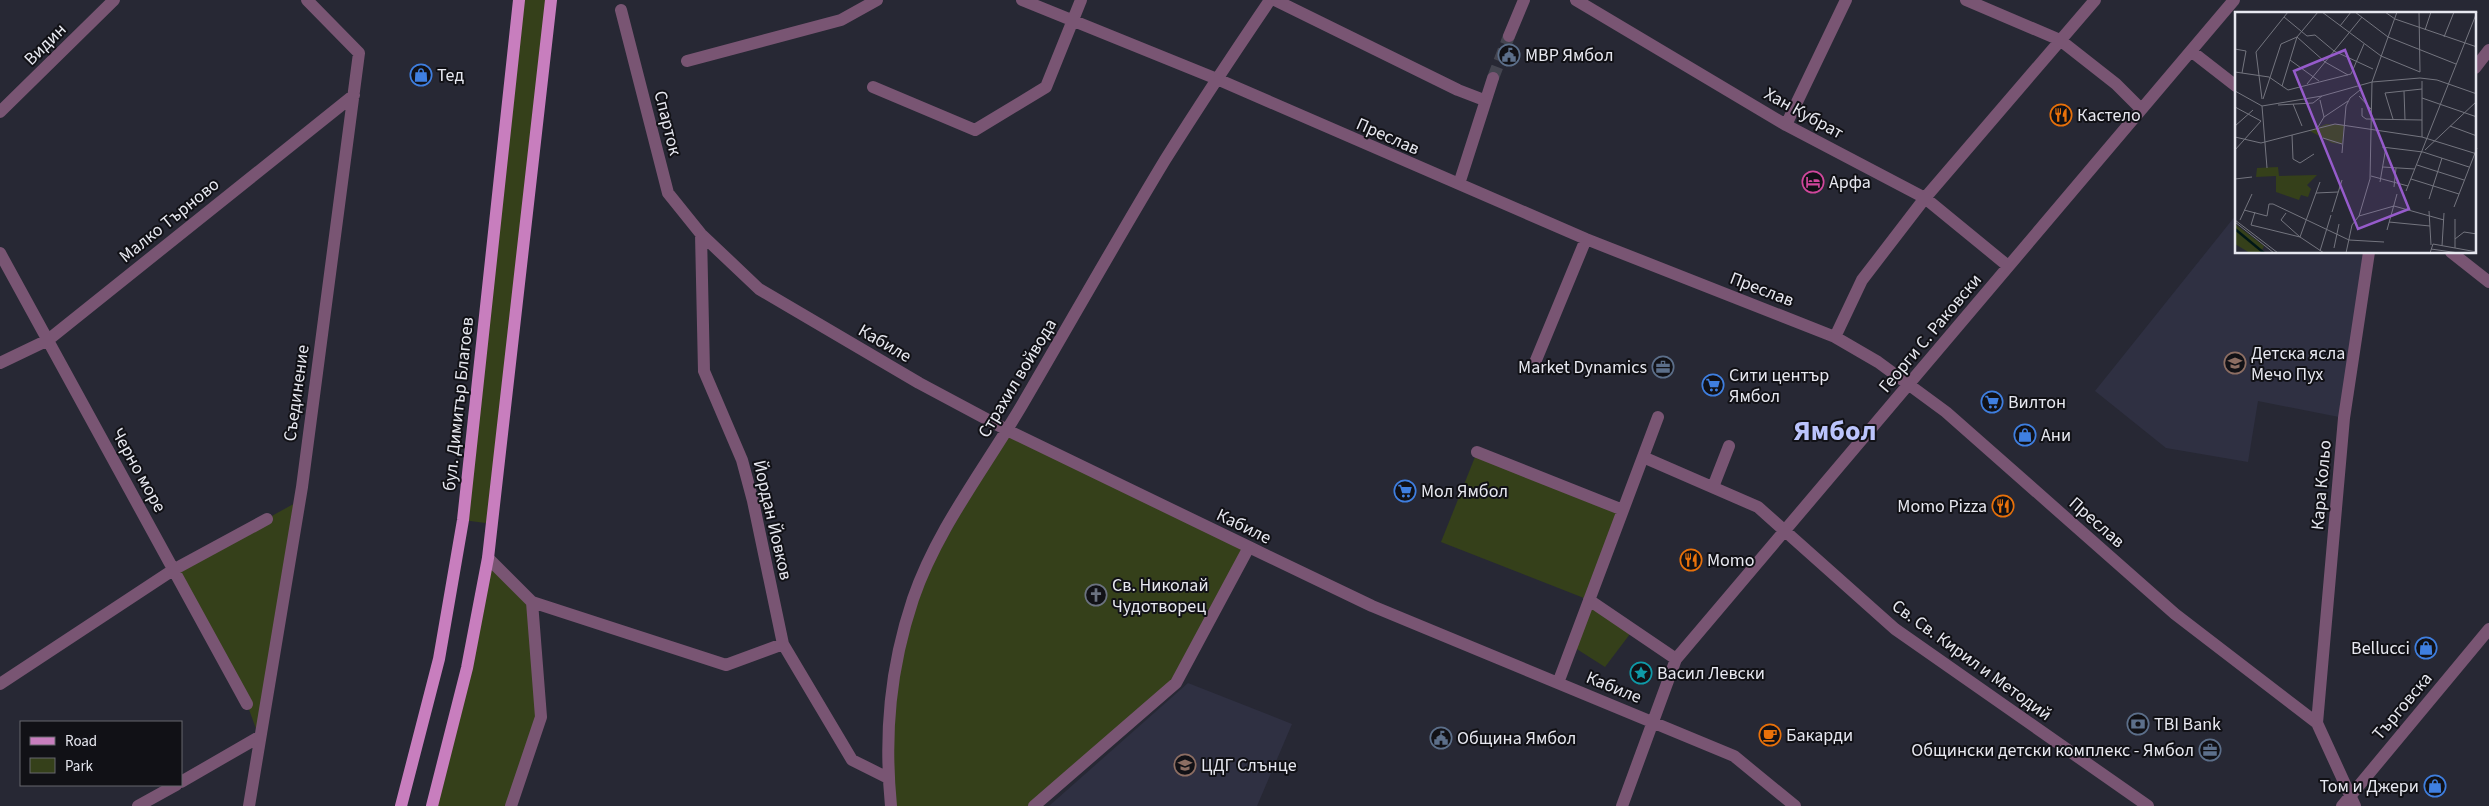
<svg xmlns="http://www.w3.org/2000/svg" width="2489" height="806" font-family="'Source Sans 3',sans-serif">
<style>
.built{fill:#2f3042}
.green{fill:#35401a}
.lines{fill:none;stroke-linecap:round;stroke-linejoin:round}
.minor-tunnel{stroke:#444550;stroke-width:12;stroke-dasharray:12 6;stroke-linecap:butt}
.minor{stroke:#795573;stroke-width:12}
.major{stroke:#c87ebe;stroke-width:12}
.labels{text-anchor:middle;stroke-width:4;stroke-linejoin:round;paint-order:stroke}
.street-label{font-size:18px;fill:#e7e8f0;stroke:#111116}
.poi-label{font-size:18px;fill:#e7e8f0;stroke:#111116;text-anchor:start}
.town-label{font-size:28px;font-weight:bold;fill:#bbc4fc;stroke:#111116}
.inset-river{fill:none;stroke:#001717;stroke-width:2.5}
.inset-road{fill:none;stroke:#74757f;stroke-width:1}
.view{fill:#965bcb;fill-opacity:0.15;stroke:#965bcb;stroke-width:2.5}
.inset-edge{fill:none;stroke:#e7e8f0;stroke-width:2.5}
</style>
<rect width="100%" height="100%" fill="#272834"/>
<path class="built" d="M 2236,215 L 2236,252 L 2367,252 L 2344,418 L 2258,401 L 2248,462 L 2166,448 L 2095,391 Z
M 1188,683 L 1292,724 L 1257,806 L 1049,806 Z"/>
<path class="green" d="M 519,0 L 551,0 L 493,524 L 463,520 Z
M 1007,430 L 1249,547 L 1176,683 L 1034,806 L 891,806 L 889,711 L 914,597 Z
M 1477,452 L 1623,510 L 1589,600 L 1633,630 L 1605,667 L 1572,646 L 1589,600 L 1441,542 Z
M 299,501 L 259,737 L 247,704 L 173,570 Z
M 488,558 L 532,602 L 541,717 L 511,806 L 432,806 Z"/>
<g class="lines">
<path class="minor-tunnel" d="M 1493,78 L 1509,36"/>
<path class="minor" d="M 1022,0 L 1217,79 L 1586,239 L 1835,337 L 1878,362 L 1946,412 L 2175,614 L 2317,723 L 2355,806
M 1275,0 L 1458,90 L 1484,100
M 1576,0 L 1786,125 L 1925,198 L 2008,266
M 1966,0 L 2060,40 L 2116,84 L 2141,109
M 621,10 L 668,193 L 701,234 L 759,289 L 919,383 L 1007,430 L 1249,547 L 1372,606 L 1734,756 L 1795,806
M 1509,36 L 1524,0
M 2191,51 L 2236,86
M 687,61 L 841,20 L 877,0
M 2475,68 L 2489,50
M 873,87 L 975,130 L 1046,87 L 1081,0
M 0,112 L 114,0
M 1786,125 L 1846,0
M 1459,184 L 1493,78
M 701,234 L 704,371 L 742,460 L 753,501 L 783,644 L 852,760 L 888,778
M 2451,252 L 2489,282
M 0,253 L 247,704
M 1835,337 L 1862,280 L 1925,198 L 2095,0
M 0,363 L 48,340 L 354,95
M 1534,365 L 1586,239
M 1477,452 L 1623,510
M 1643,457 L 1758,507 L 1895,629 L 2148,806
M 1713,487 L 1729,446
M 488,558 L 532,602 L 541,717 L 511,806
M 1589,600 L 1676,659
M 532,602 L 726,665 L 783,644
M 1558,683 L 1658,417
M 0,684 L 173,570 L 267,519
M 2317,723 L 2344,418 L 2369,252
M 181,782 L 259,737
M 138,806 L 176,785
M 249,806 L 302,487 L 359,53 L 307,0
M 891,806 C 884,734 890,668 913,599 C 937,529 985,468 1022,405 C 1070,323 1116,241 1165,160 C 1199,106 1234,53 1270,0
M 1034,806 L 1176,683 L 1249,547
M 1622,806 L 1676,659 L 2234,0
M 2342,806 L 2489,629"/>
<path class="major" d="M 401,806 L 439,659 L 463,520 L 519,0
M 432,806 L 467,668 L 488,558 L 551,0"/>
</g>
<defs>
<g id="civic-ring" transform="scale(1.125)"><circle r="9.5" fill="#111116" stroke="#5c6f8a" stroke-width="1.5"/><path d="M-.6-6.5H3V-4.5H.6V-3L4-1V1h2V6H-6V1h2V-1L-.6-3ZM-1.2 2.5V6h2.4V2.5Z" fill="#5c6f8a"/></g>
<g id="shop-ring" transform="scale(1.125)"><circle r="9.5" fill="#111116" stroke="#3f7fe0" stroke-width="1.5"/><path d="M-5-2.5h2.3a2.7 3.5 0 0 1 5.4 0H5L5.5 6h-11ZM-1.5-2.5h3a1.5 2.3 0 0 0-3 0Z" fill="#3f7fe0"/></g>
<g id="restaurant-ring" transform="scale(1.125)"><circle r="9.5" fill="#111116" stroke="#e8710a" stroke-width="1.5"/><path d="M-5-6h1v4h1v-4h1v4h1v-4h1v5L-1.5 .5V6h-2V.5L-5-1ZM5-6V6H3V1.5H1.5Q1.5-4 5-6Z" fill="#e8710a"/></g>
<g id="hotel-ring" transform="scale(1.125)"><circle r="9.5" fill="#111116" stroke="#d1479c" stroke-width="1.5"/><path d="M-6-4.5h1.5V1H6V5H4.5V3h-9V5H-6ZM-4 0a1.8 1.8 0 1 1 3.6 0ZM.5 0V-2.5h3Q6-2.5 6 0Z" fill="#d1479c"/></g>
<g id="school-ring" transform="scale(1.125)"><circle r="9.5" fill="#111116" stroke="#8d6e63" stroke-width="1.5"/><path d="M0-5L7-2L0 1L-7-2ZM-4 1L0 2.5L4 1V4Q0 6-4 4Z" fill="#8d6e63"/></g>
<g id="office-ring" transform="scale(1.125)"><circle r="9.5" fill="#111116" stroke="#5c6f8a" stroke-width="1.5"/><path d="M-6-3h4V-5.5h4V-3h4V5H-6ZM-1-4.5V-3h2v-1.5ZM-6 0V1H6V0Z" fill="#5c6f8a"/></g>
<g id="supermarket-ring" transform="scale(1.125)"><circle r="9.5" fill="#111116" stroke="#3f7fe0" stroke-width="1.5"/><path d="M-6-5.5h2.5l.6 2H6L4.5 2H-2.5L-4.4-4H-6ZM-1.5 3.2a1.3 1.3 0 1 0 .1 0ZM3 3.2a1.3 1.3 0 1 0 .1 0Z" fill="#3f7fe0"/></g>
<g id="church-ring" transform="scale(1.125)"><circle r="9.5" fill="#111116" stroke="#6b7280" stroke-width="1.5"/><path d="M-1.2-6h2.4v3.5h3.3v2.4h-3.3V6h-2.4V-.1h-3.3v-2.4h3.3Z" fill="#6b7280"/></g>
<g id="sight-ring" transform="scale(1.125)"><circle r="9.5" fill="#111116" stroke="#0f9aa8" stroke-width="1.5"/><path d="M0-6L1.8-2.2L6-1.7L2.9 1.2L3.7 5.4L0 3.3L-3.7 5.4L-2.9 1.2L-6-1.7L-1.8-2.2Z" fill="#0f9aa8"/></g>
<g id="bank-ring" transform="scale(1.125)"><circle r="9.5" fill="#111116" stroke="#5c6f8a" stroke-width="1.5"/><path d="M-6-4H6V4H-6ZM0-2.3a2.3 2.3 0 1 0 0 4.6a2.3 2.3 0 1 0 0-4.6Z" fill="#5c6f8a"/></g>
<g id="cafe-ring" transform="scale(1.125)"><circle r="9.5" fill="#111116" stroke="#e8710a" stroke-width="1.5"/><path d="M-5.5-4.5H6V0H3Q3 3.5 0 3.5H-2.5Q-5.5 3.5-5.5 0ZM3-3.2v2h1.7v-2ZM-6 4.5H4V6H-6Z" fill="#e8710a"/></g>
</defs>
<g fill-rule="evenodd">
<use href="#civic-ring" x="1509" y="55"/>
<use href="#shop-ring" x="421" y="75"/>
<use href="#restaurant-ring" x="2061" y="115"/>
<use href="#hotel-ring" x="1813" y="182"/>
<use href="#school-ring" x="2235" y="363"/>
<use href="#office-ring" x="1663" y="367"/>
<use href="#supermarket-ring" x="1713" y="385"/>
<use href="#supermarket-ring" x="1992" y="402"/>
<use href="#shop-ring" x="2025" y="435"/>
<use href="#supermarket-ring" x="1405" y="491"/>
<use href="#restaurant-ring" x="2003" y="506"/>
<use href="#restaurant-ring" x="1691" y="560"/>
<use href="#church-ring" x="1096" y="595"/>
<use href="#shop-ring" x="2426" y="648"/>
<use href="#sight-ring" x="1641" y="673"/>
<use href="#bank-ring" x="2138" y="724"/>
<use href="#cafe-ring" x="1770" y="735"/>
<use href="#civic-ring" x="1441" y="738"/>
<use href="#office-ring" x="2210" y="750"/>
<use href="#school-ring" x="1185" y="765"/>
<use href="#shop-ring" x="2435" y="786"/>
</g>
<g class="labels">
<g class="street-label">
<text transform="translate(45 44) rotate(-45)" y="6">Видин</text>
<text transform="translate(1804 113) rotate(29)" y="6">Хан Кубрат</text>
<text transform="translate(668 123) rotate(76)" y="6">Спарток</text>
<text transform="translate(1388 136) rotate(24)" y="6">Преслав</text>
<text transform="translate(169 220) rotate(-39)" y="6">Малко Търново</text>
<text transform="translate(1762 289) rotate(21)" y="6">Преслав</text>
<text transform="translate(1930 333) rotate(-50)" y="6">Георги С. Раковски</text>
<text transform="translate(885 343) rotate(30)" y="6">Кабиле</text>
<text transform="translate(1017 378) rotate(-59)" y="6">Страхил войвода</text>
<text transform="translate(296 393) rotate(-82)" y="6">Съединение</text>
<text transform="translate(458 404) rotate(-84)" y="6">бул. Димитър Благоев</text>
<text transform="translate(139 470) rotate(61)" y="6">Черно море</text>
<text transform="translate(2321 485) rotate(-85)" y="6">Кара Кольо</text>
<text transform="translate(773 520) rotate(77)" y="6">Йордан Йовков</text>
<text transform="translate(2097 522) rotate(41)" y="6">Преслав</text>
<text transform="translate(1244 526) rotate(26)" y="6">Кабиле</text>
<text transform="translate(1972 660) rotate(36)" y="6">Св. Св. Кирил и Методий</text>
<text transform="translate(1614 687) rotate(22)" y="6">Кабиле</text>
<text transform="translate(2402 706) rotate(-50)" y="6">Търговска</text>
</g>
<g class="poi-label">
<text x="1525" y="61">МВР Ямбол</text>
<text x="437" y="81">Тед</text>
<text x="2077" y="121">Кастело</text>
<text x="1829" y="188">Арфа</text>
<text x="2251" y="359">Детска ясла<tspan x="2251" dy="21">Мечо Пух</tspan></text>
<text x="1647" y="373" text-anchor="end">Market Dynamics</text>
<text x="1729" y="381">Сити център<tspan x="1729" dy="21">Ямбол</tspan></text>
<text x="2008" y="408">Вилтон</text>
<text x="2041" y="441">Ани</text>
<text x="1421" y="497">Мол Ямбол</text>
<text x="1987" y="512" text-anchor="end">Momo Pizza</text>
<text x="1707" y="566">Momo</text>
<text x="1112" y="591">Св. Николай<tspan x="1112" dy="21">Чудотворец</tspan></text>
<text x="2410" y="654" text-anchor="end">Bellucci</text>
<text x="1657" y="679">Васил Левски</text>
<text x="2154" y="730">TBI Bank</text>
<text x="1786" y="741">Бакарди</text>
<text x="1457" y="744">Община Ямбол</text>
<text x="2194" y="756" text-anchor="end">Общински детски комплекс - Ямбол</text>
<text x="1201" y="771">ЦДГ Слънце</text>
<text x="2419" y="792" text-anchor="end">Том и Джери</text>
</g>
<g class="town-label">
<text x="1835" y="440">Ямбол</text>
</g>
</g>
<g transform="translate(2235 12)">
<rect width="241" height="241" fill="#272834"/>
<path d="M 91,112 L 109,113 L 107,132 L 97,131 L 75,119 ZM 43,155 L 44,164 L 82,163 L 72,173 L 76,177 L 73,185 L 66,183 L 64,188 L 41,180 L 41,164 L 21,165 L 22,156 ZM 0,212 L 29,234 L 27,238 L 31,241 L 15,241 L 0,232 Z" fill="#35401a"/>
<path class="inset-river" d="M 0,217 L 29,241"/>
<path class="inset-road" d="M 87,0 L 146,44 L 185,60 L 184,0M 120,0 L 153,25 L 221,52M 150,0 L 160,7 L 242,35M 49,5 L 72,24 L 80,23 L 99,39 L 138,57M 105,14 L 116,0M 190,18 L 196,0M 209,25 L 219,0M 0,37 L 11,39 L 7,61M 55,48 L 84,69M 0,60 L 34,65 L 53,78 L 116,62 L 129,32M 187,69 L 187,125M 137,70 L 162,0M 72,72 L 127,5M 47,74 L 62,25 L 90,50 L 113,63M 0,79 L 27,94 L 87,84 L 137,70 L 185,66 L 202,68 L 242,82M 169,79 L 170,108M 124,84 L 136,97M 187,86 L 242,105M 27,87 L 21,40 L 53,0M 28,87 L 46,32 L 62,25 L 83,0M 85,88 L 89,105M 58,92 L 67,114M 43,93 L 78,91 L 87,84M 27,94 L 32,156M 0,95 L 26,109M 127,96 L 127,104 L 131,107 L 187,108M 158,107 L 150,81 L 187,77M 0,114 L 18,98M 215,114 L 242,124M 83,115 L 89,105 L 113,89M 57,123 L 58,147 L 65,151 L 79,142M 0,125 L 26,131 L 100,112 L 187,125 L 242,142M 88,126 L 107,132M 147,135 L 188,140 L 234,155M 0,138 L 26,109M 190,138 L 242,89M 107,141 L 111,94 L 115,86 L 125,78M 182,153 L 229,168M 148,155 L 180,157M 136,164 L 173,174M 0,167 L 17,165M 176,167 L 224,182M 0,168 L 0,190M 145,170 L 151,135M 159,175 L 161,156M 171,179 L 242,0M 81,181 L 103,180M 194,187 L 207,146M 219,195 L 242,136M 9,198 L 32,204 L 34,192 L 38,192 L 114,228 L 149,230M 194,199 L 196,233M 20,200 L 16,213 L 65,225 L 89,241M 97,200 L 107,168M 51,201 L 46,208 L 65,225 L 85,170M 124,204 L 159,194 L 209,208M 0,208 L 43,241M 5,208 L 17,182M 0,210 L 39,241M 154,210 L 195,214M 152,218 L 162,182M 220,227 L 229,220 L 242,222M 207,234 L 209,201M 99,236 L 104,212M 220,236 L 220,207M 196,237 L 224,241M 85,239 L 96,203M 111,241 L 117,213 L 124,204 L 135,167 L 137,70M 195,241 L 198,232 L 242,240"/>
<path class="view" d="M 110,38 L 174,197 L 123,217 L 59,59 Z"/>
<rect width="241" height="241" class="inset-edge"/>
</g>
<rect x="20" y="721" width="162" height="65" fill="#111116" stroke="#67676d"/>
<rect x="30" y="737" width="25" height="8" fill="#c87ebe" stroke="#67676d"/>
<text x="65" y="746" font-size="15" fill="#e7e8f0">Road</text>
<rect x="30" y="758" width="25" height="15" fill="#35401a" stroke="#67676d"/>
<text x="65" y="771" font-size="15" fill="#e7e8f0">Park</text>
</svg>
